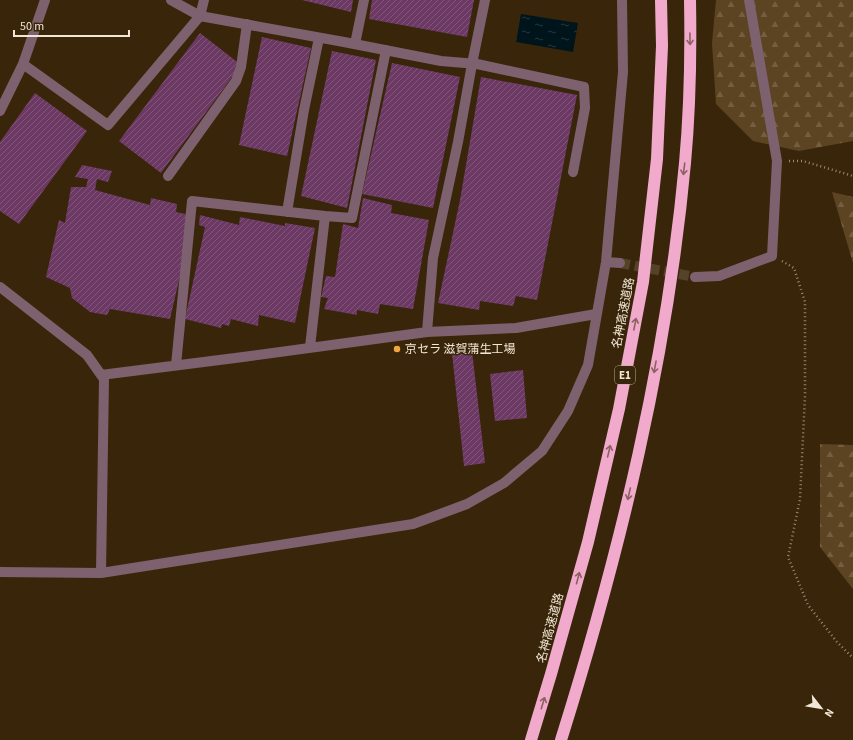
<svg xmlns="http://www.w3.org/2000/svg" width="853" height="740" font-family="'Source Sans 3','Noto Sans JP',sans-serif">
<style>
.forest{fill:url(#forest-firs)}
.water{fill:url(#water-ripples)}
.building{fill:url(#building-hatch)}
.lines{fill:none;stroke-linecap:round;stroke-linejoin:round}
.minor-tunnel{stroke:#554329;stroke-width:10;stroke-dasharray:10 5;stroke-linecap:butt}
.path{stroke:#998a74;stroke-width:2.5;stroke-dasharray:1 3;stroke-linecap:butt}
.minor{stroke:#7e616e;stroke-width:10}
.highway{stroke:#f2aacc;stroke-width:12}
.oneway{stroke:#8c6161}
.poi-dot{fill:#f2a541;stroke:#39260a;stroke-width:1.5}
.labels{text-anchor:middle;stroke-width:3;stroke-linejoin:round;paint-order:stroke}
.shield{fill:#39260a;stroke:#baac99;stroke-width:1}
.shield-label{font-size:11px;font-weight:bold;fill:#f2e6d6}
.street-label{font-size:12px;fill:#f2e6d6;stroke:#39260a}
.poi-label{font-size:12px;fill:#f2e6d6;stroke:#39260a;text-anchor:start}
</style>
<defs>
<pattern id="forest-firs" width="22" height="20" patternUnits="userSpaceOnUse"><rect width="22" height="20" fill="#5c4321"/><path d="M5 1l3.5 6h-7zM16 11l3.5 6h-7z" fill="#745e40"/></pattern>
<pattern id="water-ripples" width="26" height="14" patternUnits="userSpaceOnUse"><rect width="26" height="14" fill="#00141c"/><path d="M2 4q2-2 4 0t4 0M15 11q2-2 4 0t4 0" fill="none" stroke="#26363c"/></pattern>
<pattern id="building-hatch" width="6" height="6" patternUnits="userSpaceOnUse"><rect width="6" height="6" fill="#6b3964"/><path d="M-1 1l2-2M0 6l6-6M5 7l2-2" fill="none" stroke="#815679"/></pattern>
</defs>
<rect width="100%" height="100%" fill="#39260a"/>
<path class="forest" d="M 716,0 L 853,0 L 853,141 L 799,151 L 753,141 L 716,104 L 712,43 Z
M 832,192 L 853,197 L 853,263 Z
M 820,444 L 853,445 L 853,589 L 820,547 Z"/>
<path class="water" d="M 521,14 L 578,23 L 573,52 L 516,42 Z"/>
<path class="building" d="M 302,0 L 353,0 L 351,12 Z
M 372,0 L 474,0 L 467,37 L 369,19 Z
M 200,33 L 241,65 L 161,173 L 119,141 Z
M 262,37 L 311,48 L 287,156 L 239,145 Z
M 332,51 L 376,60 L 347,208 L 301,196 Z
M 392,63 L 460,77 L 433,208 L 362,194 Z
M 481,77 L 577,95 L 537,300 L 516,296 L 513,306 L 480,301 L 479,310 L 438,303 L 460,200 Z
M 35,93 L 87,131 L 19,224 L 0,211 L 0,142 Z
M 82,165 L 112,171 L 108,182 L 97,179 L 95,190 L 150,205 L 151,198 L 177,204 L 176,212 L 194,216 L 170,319 L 110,309 L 107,315 L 90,312 L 72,298 L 70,288 L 46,277 L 59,220 L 65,223 L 71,187 L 86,187 L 88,179 L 75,177 Z
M 363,198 L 392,205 L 391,213 L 429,220 L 413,309 L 380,304 L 378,314 L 357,310 L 357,315 L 324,309 L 328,298 L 321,297 L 326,276 L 335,277 L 343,224 L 358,228 Z
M 200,215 L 239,225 L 240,217 L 285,226 L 285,223 L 315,228 L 295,323 L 259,315 L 258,326 L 231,319 L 229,326 L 222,324 L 221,328 L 185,319 L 205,227 L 199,225 Z
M 472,351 L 485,463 L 464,466 L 452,353 Z
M 523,370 L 527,418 L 495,421 L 490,374 Z"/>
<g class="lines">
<path class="minor-tunnel" d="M 620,263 L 695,277"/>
<path class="path" d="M 789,161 L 803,161 L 853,176
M 782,261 L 794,268 L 805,302 L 805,396 L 800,499 L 788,557 L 808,605 L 837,642 L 853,658"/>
<path class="minor" d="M 171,0 L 200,16 L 344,42 L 441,61 L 477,64 L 584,87 L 585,108 L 573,172
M 355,44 L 364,0
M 23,64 L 108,125 L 200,16 L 204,0
M 0,111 L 23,64 L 45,0
M 168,176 L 236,81 L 241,67 L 247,24
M 287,212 L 304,110 L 319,38
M 325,216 L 352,218 L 386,50
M 606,262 L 620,263
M 695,277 L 719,276 L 772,256 L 777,161 L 749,0
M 0,287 L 87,355 L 104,379 L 101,573
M 427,332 L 433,258 L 458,142 L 472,64 L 485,0
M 176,365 L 192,201 L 325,216 L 310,347
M 101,375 L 243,357 L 427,332 L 516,328 L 596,314
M 0,572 L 101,573 L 413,524 L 467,504 L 504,483 L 542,451 L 568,411 L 588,365 L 606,262 L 623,72 L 622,0"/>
<path class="highway" d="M 531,740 L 551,674 L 588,542 L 619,409 L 643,282 L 657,159 L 662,46 L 661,0
M 561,740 C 620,552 667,359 685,163 C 690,109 691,54 690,0"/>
</g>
<defs><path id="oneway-shaft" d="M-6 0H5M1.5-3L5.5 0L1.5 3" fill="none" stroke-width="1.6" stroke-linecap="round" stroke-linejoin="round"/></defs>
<g class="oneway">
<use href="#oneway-shaft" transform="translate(690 39) rotate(89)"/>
<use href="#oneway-shaft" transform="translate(684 169) rotate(97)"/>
<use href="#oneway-shaft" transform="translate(635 324) rotate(-79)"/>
<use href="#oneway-shaft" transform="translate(655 367) rotate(100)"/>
<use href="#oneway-shaft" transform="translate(609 451) rotate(-77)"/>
<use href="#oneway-shaft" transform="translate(629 494) rotate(103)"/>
<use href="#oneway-shaft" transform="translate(578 578) rotate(-75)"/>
<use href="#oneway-shaft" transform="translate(543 703) rotate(-73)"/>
</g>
<circle class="poi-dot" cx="397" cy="349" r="4"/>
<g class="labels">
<rect class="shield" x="615" y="366" width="20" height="18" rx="3"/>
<g class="shield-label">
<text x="625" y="379">E1</text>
</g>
<g class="street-label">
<text transform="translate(623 313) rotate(-79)" y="4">名神高速道路</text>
<text transform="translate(550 628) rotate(-75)" y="4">名神高速道路</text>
</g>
<g class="poi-label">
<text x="405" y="353">京セラ 滋賀蒲生工場</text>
</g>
</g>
<g transform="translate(821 708) rotate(121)" stroke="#39260a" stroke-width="3" paint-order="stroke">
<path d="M0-3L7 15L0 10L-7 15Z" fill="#f2e6d6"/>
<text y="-6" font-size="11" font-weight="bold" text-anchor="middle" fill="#f2e6d6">N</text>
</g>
<path d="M14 30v6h115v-6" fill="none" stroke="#f2e6d6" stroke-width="2"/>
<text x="20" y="30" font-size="12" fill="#f2e6d6" stroke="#39260a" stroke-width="3" paint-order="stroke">50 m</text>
</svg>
